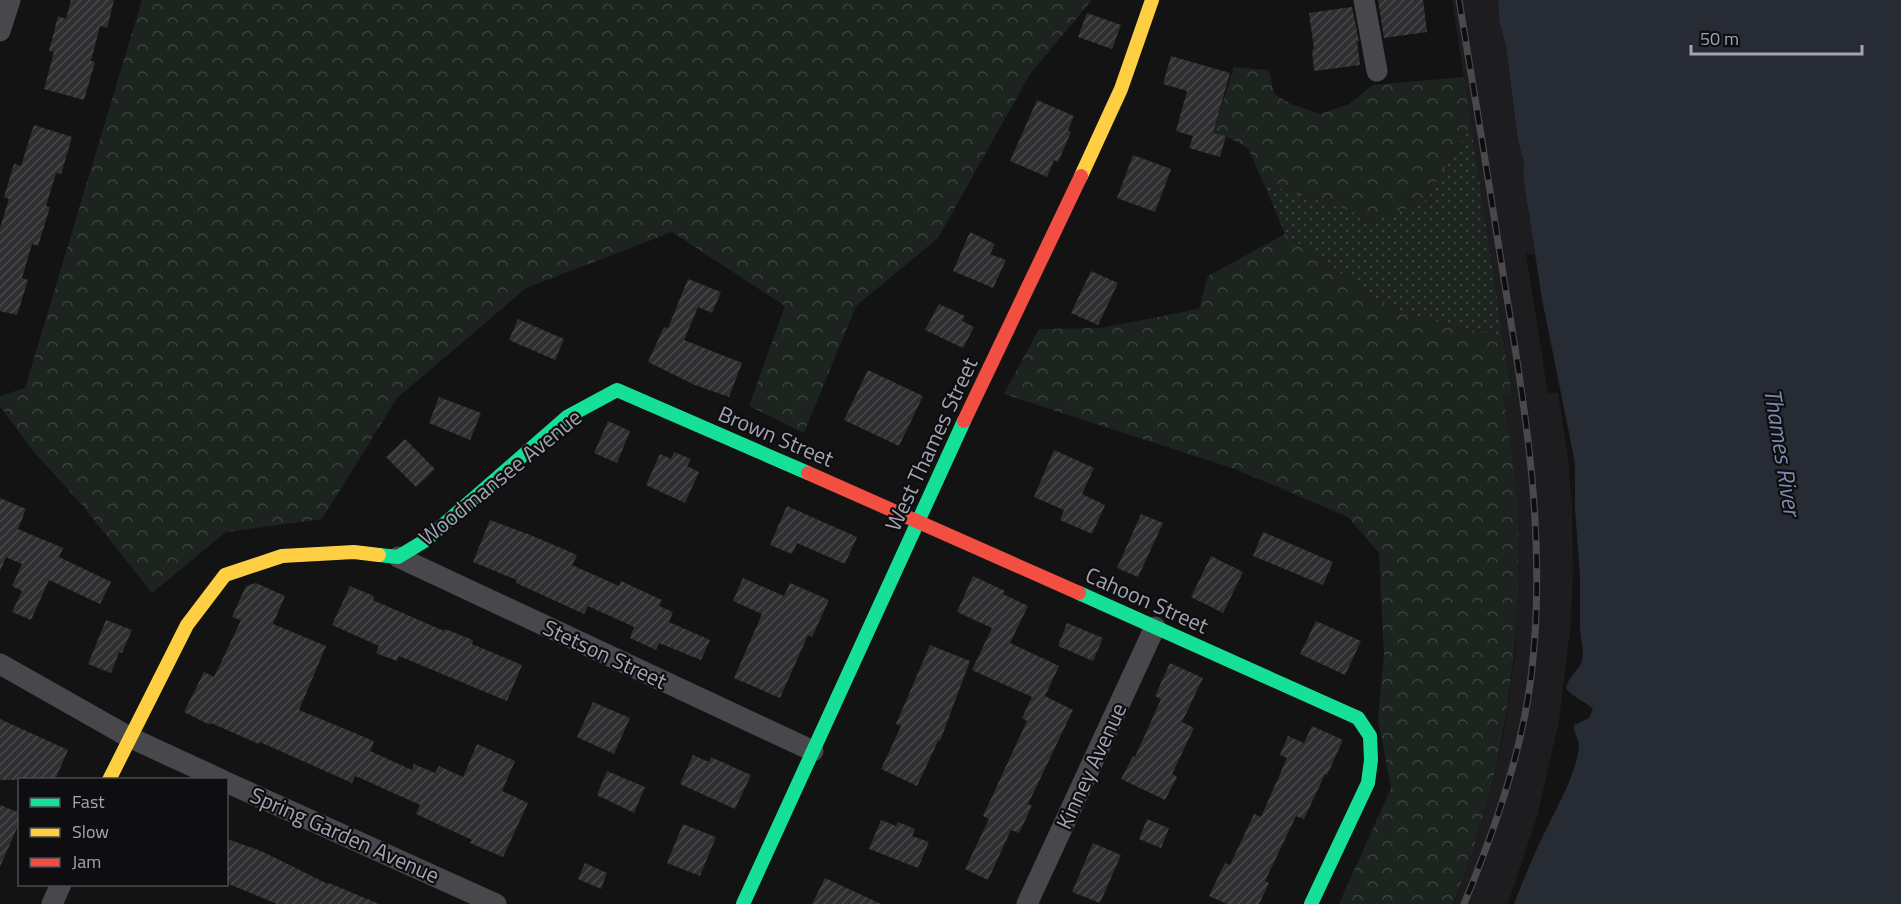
<svg xmlns="http://www.w3.org/2000/svg" width="1901" height="904" font-family="'Titillium Web',sans-serif">
<style>
.built{fill:#1d1d1f}
.grass{fill:url(#grass-dots)}
.forest{fill:url(#forest-crowns)}
.water{fill:#272b34}
.building{fill:url(#building-hatch)}
.lines{fill:none;stroke-linecap:round;stroke-linejoin:round}
.street{stroke:#47474c;stroke-width:21}
.fast{stroke:#16e098;stroke-width:14}
.slow{stroke:#ffcf43;stroke-width:14}
.jam{stroke:#f24e42;stroke-width:14}
.rail-casing{stroke:#49484d;stroke-width:7}
.rail{stroke:#0e0d0f;stroke-width:4.5;stroke-dasharray:14;stroke-linecap:butt}
.labels{text-anchor:middle;stroke-width:4.5;stroke-linejoin:round;paint-order:stroke}
.street-label{font-size:22px;fill:#a4a5b4;stroke:#0e0d0f}
.water-label{font-size:24px;font-style:italic;fill:#7b8aaf;stroke:#0e0d0f}
</style>
<defs>
<pattern id="grass-dots" width="8" height="8" patternUnits="userSpaceOnUse" patternTransform="scale(1.5)"><rect width="8" height="8" fill="#1d241f"/><path d="M2 2h.1M6 6h.1" fill="none" stroke="#3b413d" stroke-width="1.8" stroke-linecap="round"/></pattern>
<pattern id="forest-crowns" width="20" height="18" patternUnits="userSpaceOnUse" patternTransform="scale(1.5)"><rect width="20" height="18" fill="#1d241f"/><path d="M2 6a3 3 0 1 1 6 0M12 15a3 3 0 1 1 6 0" fill="none" stroke="#3b413d"/></pattern>
<pattern id="building-hatch" width="6" height="6" patternUnits="userSpaceOnUse" patternTransform="scale(1.5)"><rect width="6" height="6" fill="#2f2f31"/><path d="M-1 1l2-2M0 6l6-6M5 7l2-2" fill="none" stroke="#4a4a4c"/></pattern>
</defs>
<rect width="100%" height="100%" fill="#131313"/>
<path class="built" d="M 1452,0 L 1498,0 L 1499,22 L 1506,47 L 1518,141 L 1524,163 L 1523,176 L 1535,255 L 1526,254 L 1548,393 L 1558,393 L 1568,458 L 1572,507 L 1573,573 L 1571,622 L 1559,721 L 1537,817 L 1508,904 L 1454,904 L 1477,839 L 1490,794 L 1504,733 L 1515,655 L 1519,569 L 1516,482 L 1503,394 L 1512,394 Z"/>
<path class="grass" d="M 1471,125 L 1503,337 L 1396,312 L 1285,234 L 1264,184 L 1340,207 L 1371,220 L 1423,204 Z"/>
<path class="forest" d="M 142,0 L 1092,0 L 1030,74 L 938,238 L 856,306 L 804,433 L 749,406 L 785,306 L 672,232 L 526,288 L 397,398 L 322,519 L 226,532 L 152,593 L 83,506 L 34,452 L 0,406 L 0,396 L 25,388 Z
M 1234,67 L 1269,70 L 1274,94 L 1291,104 L 1320,114 L 1349,104 L 1373,85 L 1464,77 L 1471,125 L 1423,204 L 1371,220 L 1340,207 L 1264,184 L 1248,148 L 1226,136 L 1213,133 Z
M 1285,234 L 1396,312 L 1503,337 L 1512,395 L 1503,394 C 1507,424 1513,454 1516,484 C 1526,627 1507,772 1453,904 L 1339,904 L 1391,788 L 1378,719 L 1384,654 L 1379,553 L 1348,517 L 1235,469 L 1004,394 L 1039,329 L 1101,328 L 1199,309 L 1208,276 Z"/>
<path class="water" d="M 1498,0 L 1901,0 L 1901,904 L 1514,904 C 1523,881 1532,858 1543,836 C 1556,808 1575,778 1579,747 C 1579,738 1573,733 1574,725 L 1589,718 L 1593,709 C 1585,701 1572,697 1566,688 L 1569,680 L 1581,664 L 1583,654 L 1580,628 L 1580,576 L 1575,509 L 1575,463 L 1542,299 L 1523,176 L 1524,163 L 1518,141 L 1506,47 L 1499,21 Z"/>
<path class="building" d="M 71,0 L 114,0 L 107,28 L 100,26 L 91,61 L 95,62 L 84,100 L 44,89 L 54,52 L 49,51 L 58,16 L 66,19 Z
M 1378,0 L 1423,0 L 1427,32 L 1384,38 Z
M 1352,7 L 1359,41 L 1357,41 L 1360,65 L 1314,71 L 1312,50 L 1314,49 L 1309,13 Z
M 1087,13 L 1121,25 L 1112,49 L 1078,37 Z
M 1171,56 L 1230,73 L 1213,133 L 1226,136 L 1220,157 L 1189,148 L 1193,136 L 1176,131 L 1187,91 L 1163,84 Z
M 1037,100 L 1074,116 L 1068,130 L 1071,132 L 1058,162 L 1054,160 L 1047,177 L 1010,161 Z
M 34,125 L 72,137 L 61,174 L 56,173 L 46,206 L 50,207 L 38,246 L 32,244 L 22,278 L 28,280 L 17,315 L 0,311 L 0,228 L 9,199 L 4,197 L 14,164 L 21,166 Z
M 1133,155 L 1171,169 L 1155,212 L 1117,198 Z
M 970,232 L 995,244 L 990,254 L 1006,260 L 993,288 L 953,271 Z
M 1091,271 L 1118,283 L 1098,325 L 1071,313 Z
M 688,279 L 721,292 L 712,313 L 698,307 L 684,340 L 742,363 L 729,397 L 695,385 L 648,362 L 664,327 L 668,328 Z
M 939,304 L 965,316 L 962,321 L 974,327 L 963,348 L 925,330 Z
M 518,319 L 564,339 L 555,360 L 509,340 Z
M 868,370 L 923,396 L 899,446 L 844,420 Z
M 439,397 L 481,413 L 470,440 L 429,423 Z
M 608,421 L 630,431 L 617,463 L 594,453 Z
M 405,439 L 435,469 L 416,487 L 386,457 Z
M 1054,450 L 1094,468 L 1082,494 L 1105,505 L 1092,534 L 1060,520 L 1064,510 L 1034,497 Z
M 674,452 L 691,459 L 687,466 L 699,472 L 685,503 L 646,485 L 660,454 L 671,459 Z
M 0,498 L 26,509 L 18,529 L 63,548 L 59,557 L 111,582 L 100,604 L 49,580 L 31,620 L 12,612 L 22,591 L 12,586 L 22,564 L 6,557 L 0,571 Z
M 787,506 L 857,537 L 845,564 L 797,543 L 792,554 L 770,545 Z
M 1141,514 L 1163,523 L 1138,577 L 1117,568 Z
M 490,520 L 533,536 L 577,555 L 572,565 L 619,586 L 621,581 L 662,600 L 659,606 L 673,612 L 669,622 L 710,640 L 701,660 L 659,643 L 656,650 L 630,638 L 634,627 L 588,606 L 584,614 L 516,583 L 517,580 L 473,562 Z
M 1263,532 L 1333,562 L 1323,585 L 1253,556 Z
M 1211,556 L 1243,572 L 1223,613 L 1191,597 Z
M 973,576 L 1005,591 L 1003,594 L 1028,606 L 1010,643 L 1059,666 L 1045,696 L 1073,710 L 1028,804 L 1032,806 L 1019,833 L 1011,830 L 988,880 L 965,869 L 989,819 L 983,816 L 1027,721 L 1022,718 L 1032,697 L 972,670 L 992,628 L 957,612 Z
M 743,578 L 784,596 L 790,583 L 829,600 L 812,637 L 808,635 L 780,698 L 734,678 L 762,614 L 733,601 Z
M 256,583 L 285,596 L 273,624 L 326,646 L 299,710 L 374,741 L 370,751 L 412,770 L 414,764 L 435,773 L 439,766 L 463,777 L 477,744 L 515,761 L 502,791 L 528,803 L 503,857 L 470,843 L 472,840 L 416,814 L 420,805 L 358,777 L 355,776 L 352,783 L 260,742 L 259,744 L 211,723 L 210,725 L 184,712 L 204,672 L 214,677 L 241,620 L 232,617 L 246,586 Z
M 350,586 L 374,596 L 373,600 L 444,631 L 445,629 L 473,640 L 472,644 L 522,665 L 507,701 L 399,656 L 397,661 L 376,653 L 379,646 L 332,625 Z
M 106,620 L 132,630 L 122,653 L 119,652 L 111,673 L 88,664 Z
M 1316,621 L 1361,641 L 1345,675 L 1300,654 Z
M 1067,623 L 1103,638 L 1093,661 L 1058,646 Z
M 930,645 L 970,661 L 940,741 L 938,741 L 917,786 L 881,769 L 901,726 L 896,724 Z
M 1170,663 L 1203,678 L 1182,722 L 1194,728 L 1172,774 L 1177,777 L 1165,800 L 1121,779 L 1133,756 L 1135,757 L 1161,699 L 1155,696 Z
M 593,702 L 630,718 L 614,754 L 577,737 Z
M 0,719 L 68,750 L 55,780 L 0,780 Z
M 1312,726 L 1343,740 L 1327,775 L 1325,774 L 1304,819 L 1296,816 L 1265,881 L 1269,883 L 1259,904 L 1227,904 L 1209,896 L 1225,863 L 1230,865 L 1254,814 L 1261,817 L 1287,758 L 1280,755 L 1288,736 L 1304,743 Z
M 693,755 L 709,762 L 711,757 L 751,775 L 735,809 L 680,784 Z
M 607,771 L 645,787 L 634,813 L 597,795 Z
M 0,805 L 20,813 L 20,821 L 0,867 Z
M 1147,819 L 1169,828 L 1161,848 L 1139,839 Z
M 881,820 L 896,826 L 898,822 L 915,829 L 912,836 L 929,842 L 918,868 L 869,849 Z
M 683,824 L 716,837 L 700,876 L 667,863 Z
M 230,840 L 261,851 L 328,884 L 329,883 L 379,904 L 277,904 L 226,883 L 226,851 Z
M 1093,843 L 1121,855 L 1100,903 L 1072,892 Z
M 585,863 L 607,873 L 601,889 L 578,879 Z
M 825,878 L 881,904 L 812,904 Z"/>
<g class="lines">
<path class="street" d="M 1364,0 L 1377,71
M 0,31 L 10,0
M 398,557 L 813,751
M 0,664 L 129,737 L 222,780
M 226,782 L 496,904
M 52,904 L 61,884
M 1027,904 L 1155,627"/>
<path class="fast" d="M 379,555 L 398,557 L 426,540 L 567,417 L 617,390 L 808,473
M 1079,593 L 1358,718 L 1370,736 L 1371,760 L 1368,783 L 1311,904
M 743,904 L 964,421"/>
<path class="slow" d="M 1081,176 L 1121,89 L 1152,0
M 109,780 L 187,625 L 225,575 L 282,556 L 354,552 L 379,555"/>
<path class="jam" d="M 964,421 L 1081,176
M 808,473 L 1079,593"/>
<g class="rail-casing">
<path id="rail" d="M 1459,0 C 1475,97 1491,195 1506,292 C 1527,417 1546,542 1532,669 C 1523,750 1495,829 1464,904"/>
</g>
<use href="#rail" class="rail"/>
</g>
<g class="labels">
<g class="street-label">
<text transform="translate(776 436) rotate(23)" y="8">Brown Street</text>
<text transform="translate(931 444) rotate(-65)" y="8">West Thames Street</text>
<text transform="translate(500 477) rotate(-39)" y="8">Woodmansee Avenue</text>
<text transform="translate(1147 600) rotate(24)" y="8">Cahoon Street</text>
<text transform="translate(605 654) rotate(25)" y="8">Stetson Street</text>
<text transform="translate(1091 766) rotate(-65)" y="8">Kinney Avenue</text>
<text transform="translate(345 835) rotate(24)" y="8">Spring Garden Avenue</text>
</g>
<g class="water-label">
<text transform="translate(1782 452) rotate(81)" y="8">Thames River</text>
</g>
</g>
<rect x="18" y="778" width="210" height="108" fill="#0e0d0f" stroke="#4a4a51" stroke-width="1.5"/>
<rect x="30" y="798" width="30" height="9" fill="#16e098" stroke="#4a4a51" stroke-width="1.5"/>
<text x="72" y="808" font-size="18" fill="#a4a5b4">Fast</text>
<rect x="30" y="828" width="30" height="9" fill="#ffcf43" stroke="#4a4a51" stroke-width="1.5"/>
<text x="72" y="838" font-size="18" fill="#a4a5b4">Slow</text>
<rect x="30" y="858" width="30" height="9" fill="#f24e42" stroke="#4a4a51" stroke-width="1.5"/>
<text x="72" y="868" font-size="18" fill="#a4a5b4">Jam</text>
<path d="M1691 45v9h171v-9" fill="none" stroke="#a4a5b4" stroke-width="3"/>
<text x="1700" y="45" font-size="18" fill="#a4a5b4" stroke="#0e0d0f" stroke-width="4.5" paint-order="stroke">50 m</text>
</svg>
